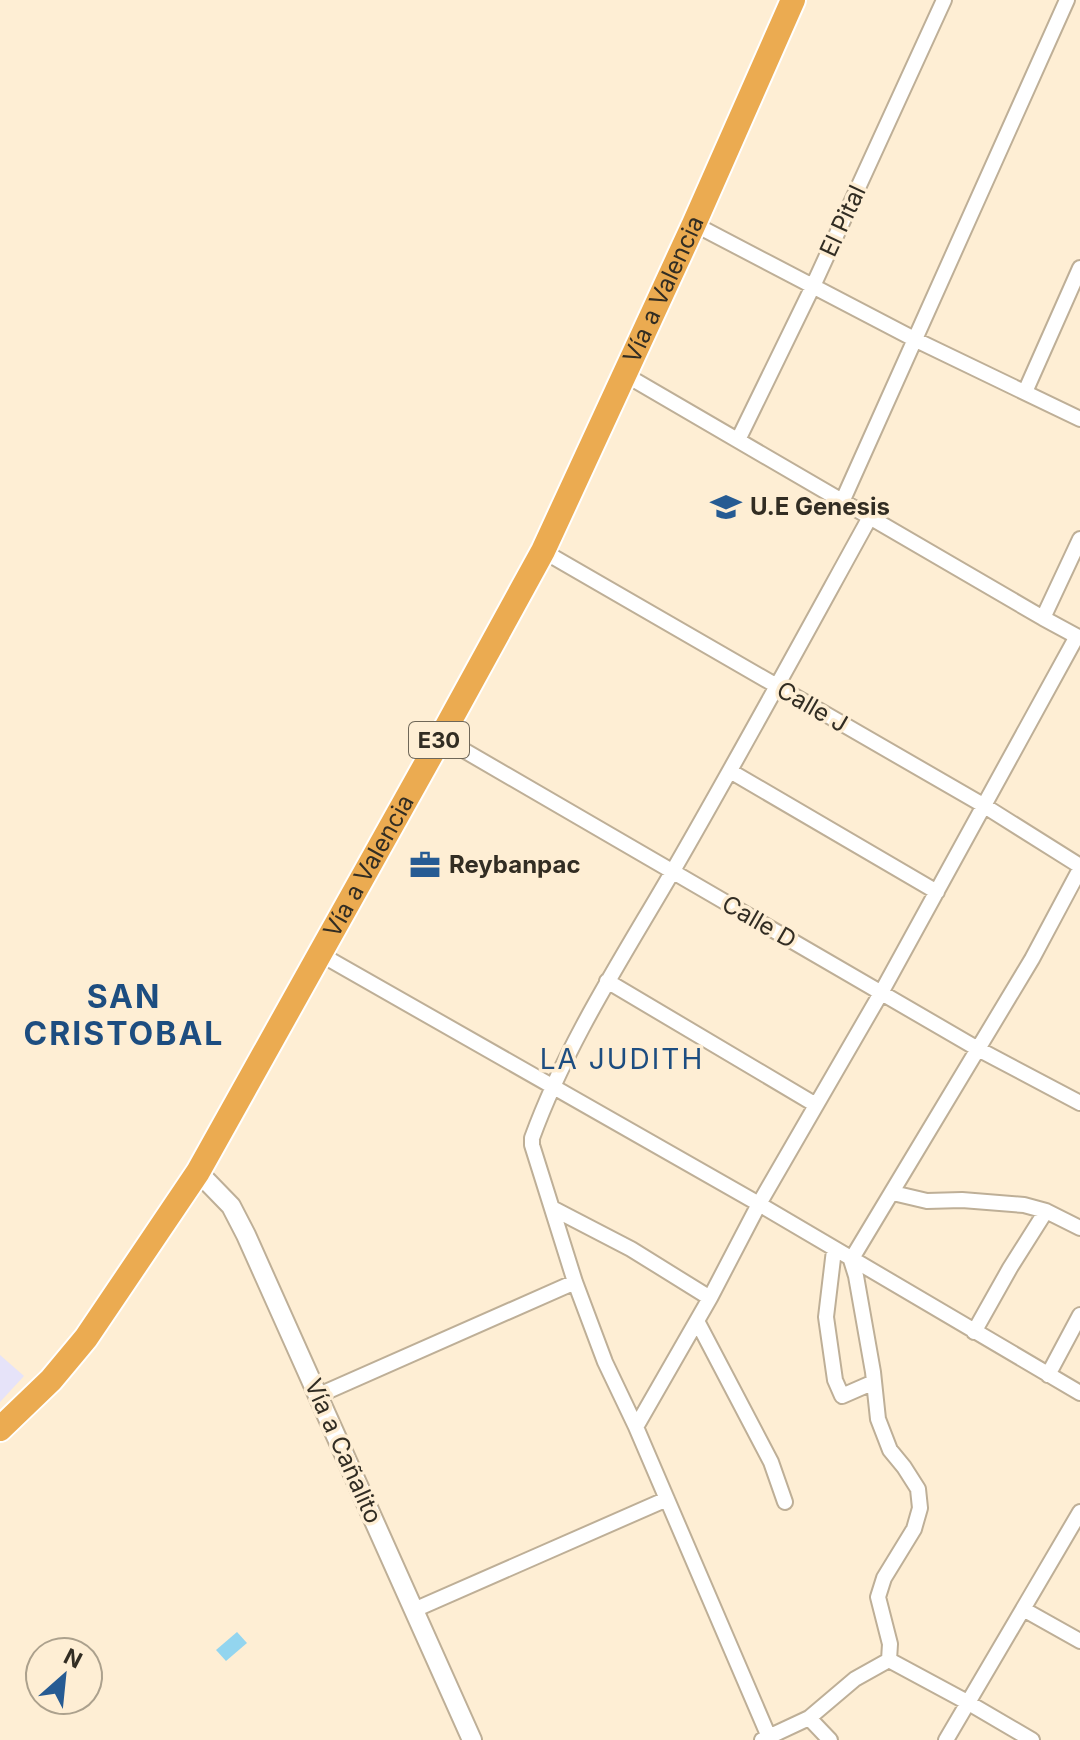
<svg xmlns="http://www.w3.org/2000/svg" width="1080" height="1740" font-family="Inter,sans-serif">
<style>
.commercial{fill:#e6e3f9}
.water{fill:#93d5ef}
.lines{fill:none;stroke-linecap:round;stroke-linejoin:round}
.street-casing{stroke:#beaf97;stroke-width:18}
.secondary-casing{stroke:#beaf97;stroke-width:22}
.highway-casing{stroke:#fff;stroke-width:28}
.street{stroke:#fff;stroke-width:14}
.secondary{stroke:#fff;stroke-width:18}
.highway{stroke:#ebab51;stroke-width:24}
.labels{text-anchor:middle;stroke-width:7;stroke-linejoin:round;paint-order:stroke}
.shield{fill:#feeed4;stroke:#6f6758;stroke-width:2}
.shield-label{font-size:22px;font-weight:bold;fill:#322d23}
.street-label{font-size:24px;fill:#322d23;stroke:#feeed4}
.poi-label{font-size:24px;font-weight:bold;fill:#322d23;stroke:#feeed4;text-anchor:start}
.quarter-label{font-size:28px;letter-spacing:2px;fill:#1d4d80;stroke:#feeed4}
.district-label{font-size:32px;font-weight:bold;letter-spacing:2px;fill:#1d4d80;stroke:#feeed4}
</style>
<rect width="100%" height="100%" fill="#feeed4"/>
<path class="commercial" d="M 0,1355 L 24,1376 L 0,1402 Z"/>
<path class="water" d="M 237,1632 L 247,1643 L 226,1661 L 216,1650 Z"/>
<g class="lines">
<g class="street-casing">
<path id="street" d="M 694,224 L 916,340 L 1080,419
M 624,374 L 1043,618 L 1080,638
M 1025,392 L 1080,268
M 738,440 L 813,286 L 944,0
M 842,502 L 1067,0
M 543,551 L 983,805 L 1080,866
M 1043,618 L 1080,539
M 441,737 L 978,1049 L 1080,1103
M 730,771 L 937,892
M 320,954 L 759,1204 L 1080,1393
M 607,981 L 816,1105
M 893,1193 L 927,1201 L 962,1200 L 1024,1205 L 1046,1211 L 1080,1228
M 552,1208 L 631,1249 L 710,1298
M 834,1250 L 826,1317 L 835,1380 L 842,1396 L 874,1382
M 697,1321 L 771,1462 L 785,1502
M 974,1332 L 1010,1268 L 1046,1211
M 1048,1375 L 1080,1315
M 319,1395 L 575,1282
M 636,1427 L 710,1298 L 759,1204 L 881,993 L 1077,636
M 1023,1609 L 1080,1641
M 414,1610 L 667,1499
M 889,1660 L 890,1644 L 878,1597 L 884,1578 L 914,1529 L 920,1508 L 918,1489 L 904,1467 L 890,1450 L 878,1419 L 873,1372 L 856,1276 L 851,1260 L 1032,959 L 1080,869
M 889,1660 L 967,1702 L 1032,1740
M 809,1718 L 830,1740
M 769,1737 L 636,1427 L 605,1362 L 575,1282 L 532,1145 L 532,1138 C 567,1042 623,957 674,869 C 741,753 805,635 870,517
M 762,1740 L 809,1718 L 855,1679 L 889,1660
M 946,1740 L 1080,1512"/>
</g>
<g class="secondary-casing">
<path id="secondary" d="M 198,1172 L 231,1206 L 246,1235 L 472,1740"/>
</g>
<g class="highway-casing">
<g id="highway">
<path id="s1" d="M 0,1429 L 51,1380 L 86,1338 L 198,1172 L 441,737 L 543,551 L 694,224 L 793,0"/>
</g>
</g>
<use href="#street" class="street"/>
<use href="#secondary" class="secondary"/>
<use href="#highway" class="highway"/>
</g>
<defs>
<g id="school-bare" transform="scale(2.4)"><path d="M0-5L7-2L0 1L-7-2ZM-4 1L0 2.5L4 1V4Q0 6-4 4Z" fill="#265b93" stroke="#feeed4" stroke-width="2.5" paint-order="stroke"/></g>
<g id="office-bare" transform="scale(2.4)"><path d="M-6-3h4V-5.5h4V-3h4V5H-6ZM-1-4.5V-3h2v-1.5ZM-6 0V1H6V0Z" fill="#265b93" stroke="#feeed4" stroke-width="2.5" paint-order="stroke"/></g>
</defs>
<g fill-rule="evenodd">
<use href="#school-bare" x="726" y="507"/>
<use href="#office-bare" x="425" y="865"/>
</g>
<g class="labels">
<rect class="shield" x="409" y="722" width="60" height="36" rx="6"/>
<g class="shield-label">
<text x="439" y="748">E30</text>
</g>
<g class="street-label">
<text transform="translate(843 221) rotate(-65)" y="8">El Pital</text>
<text dy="8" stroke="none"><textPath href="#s1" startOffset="1324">Vía a Valencia</textPath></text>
<text transform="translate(812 707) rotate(30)" y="8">Calle J</text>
<text dy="8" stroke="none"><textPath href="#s1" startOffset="676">Vía a Valencia</textPath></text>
<text transform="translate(759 922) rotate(30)" y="8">Calle D</text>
<text transform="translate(343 1451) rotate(66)" y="8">Vía a Cañalito</text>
</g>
<g class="poi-label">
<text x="750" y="515">U.E Genesis</text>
<text x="449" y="873">Reybanpac</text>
</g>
<g class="quarter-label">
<text x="622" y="1069">LA JUDITH</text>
</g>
<g class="district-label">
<text x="124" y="1008">SAN<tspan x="124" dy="37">CRISTOBAL</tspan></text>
</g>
</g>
<g transform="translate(64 1676) rotate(27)"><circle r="38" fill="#feeed4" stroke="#aca18d" stroke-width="2"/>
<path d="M0-6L14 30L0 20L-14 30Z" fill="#265b93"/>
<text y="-12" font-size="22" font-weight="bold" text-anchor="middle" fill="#322d23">N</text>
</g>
</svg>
